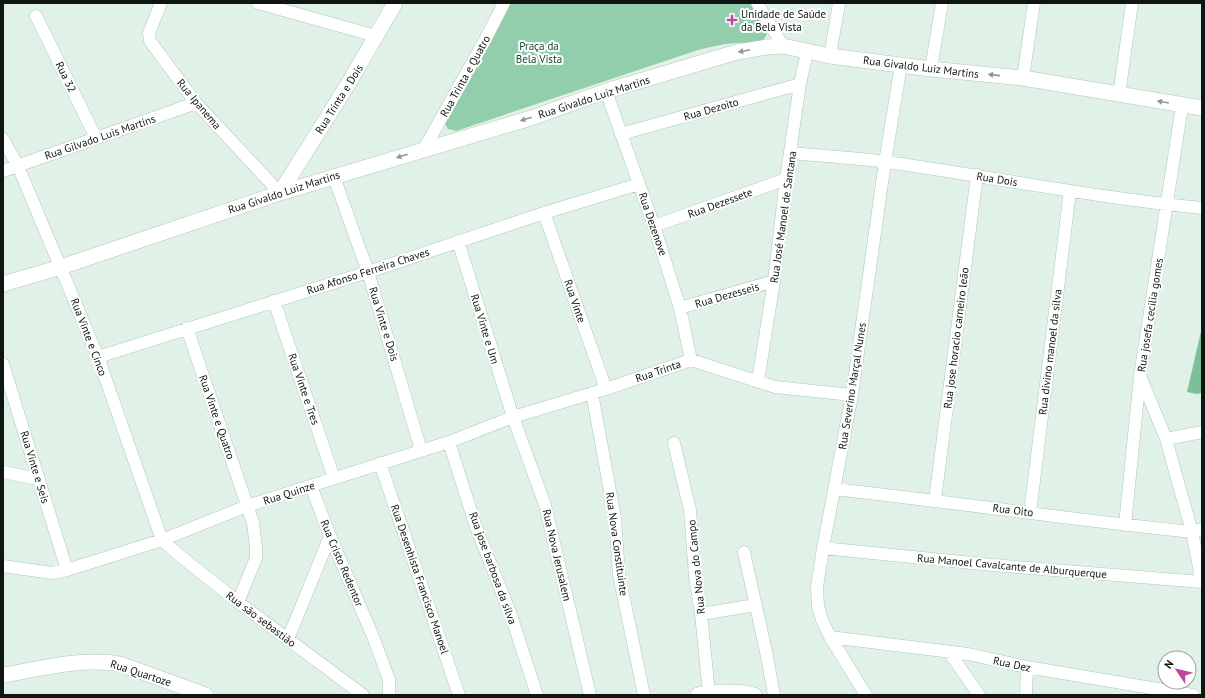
<svg xmlns="http://www.w3.org/2000/svg" width="1205" height="698" font-family="'PT Sans',sans-serif">
<style>
.green{fill:#92cdac}
.forest{fill:#7ebf9b}
.lines{fill:none;stroke-linecap:round;stroke-linejoin:round}
.minor-casing{stroke:#b4c5ba;stroke-width:13}
.tertiary-casing{stroke:#b4c5ba;stroke-width:16}
.minor{stroke:#fff;stroke-width:12}
.tertiary{stroke:#fff;stroke-width:15}
.oneway{fill:#939694}
.poi-dot{fill:#be479e;stroke:#fff;stroke-width:1.5}
.labels{text-anchor:middle;stroke-width:4;stroke-linejoin:round;paint-order:stroke}
.poi-label{font-size:11px;fill:#0f1511;stroke:#fff;text-anchor:start}
.park-label{font-size:11px;fill:#164931;stroke:#fff}
.street-label{font-size:11px;fill:#0f1511;stroke:#fff}
</style>
<rect width="100%" height="100%" fill="#e0f1e7"/>
<path class="green" d="M 509,3 L 751,3 C 756,11 769,26 766,36 C 764,40 759,42 756,43 C 750,44 743,42 737,43 C 724,43 711,47 698,50 L 456,131 L 448,129 L 443,121 Z"/>
<path class="forest" d="M 1202,327 L 1202,393 L 1197,394 L 1187,392 Z"/>
<g class="lines">
<g class="minor-casing">
<path id="minor" d="M 161,3 L 149,33 L 150,41 L 196,103 L 280,193
M 258,3 L 376,36
M 757,3 L 783,46
M 36,16 L 96,138
M 830,56 L 839,3
M 931,69 L 942,3
M 1023,78 L 1034,3
M 606,91 L 654,226 L 680,308 L 691,360
M 1119,95 L 1132,3
M 621,134 L 800,84
M 3,139 L 18,166 L 98,357 L 162,540 L 179,555 L 238,602 L 363,695
M 424,149 L 486,38 L 504,3
M 791,153 C 823,156 856,158 887,162 C 992,177 1097,198 1202,208
M 3,171 L 196,103
M 334,177 L 368,272 L 421,450
M 544,213 L 606,389
M 654,226 L 786,179
M 458,241 L 513,417 L 545,505 L 590,695
M 274,301 L 334,478
M 680,308 L 774,281
M 187,328 L 253,523 L 256,547 L 256,558 L 238,602
M 98,357 L 368,272 L 544,213 L 639,184
M 3,364 L 67,570
M 1141,378 L 1166,439 L 1192,532 L 1202,582
M 758,381 L 774,281 L 786,179 L 800,84 L 807,52
M 592,393 L 615,518 L 619,575 L 644,695
M 1166,439 L 1202,432
M 449,442 L 476,527 L 511,615 L 537,695
M 674,443 L 690,510 L 695,576 L 701,614 L 709,693
M 380,463 L 459,695
M 3,472 L 38,479
M 311,486 L 330,536 L 374,639 L 389,680 L 389,695
M 834,489 C 953,502 1072,520 1192,532 L 1202,529
M 935,500 L 977,175
M 1030,513 L 1070,191
M 1125,525 L 1140,376 L 1182,106
M 823,548 L 992,565 L 1202,582
M 744,552 L 767,656 L 774,695
M 3,566 L 52,573 L 67,570 L 162,540 L 247,506 L 449,442 L 513,417 L 606,389 L 691,360 L 775,387 L 852,395
M 701,614 L 756,605
M 830,637 L 968,654 L 1027,667 L 1193,695
M 288,639 L 330,536
M 949,652 L 979,695
M 866,695 L 830,637 L 822,620 L 818,606 L 817,587 L 823,548 L 852,395 L 885,162 L 901,65
M 1026,695 L 1027,667"/>
</g>
<g class="tertiary-casing">
<path id="tertiary" d="M 280,193 L 350,81 L 395,3
M 3,284 L 61,267 L 280,193 L 531,118 L 606,91 L 737,52 L 767,47 L 783,46 L 830,56 L 931,69 L 1023,78 L 1202,108
M 3,675 C 40,669 83,657 120,664 L 206,695
M 698,695 C 717,692 735,690 754,695"/>
</g>
<use href="#minor" class="minor"/>
<use href="#tertiary" class="tertiary"/>
</g>
<defs><path id="oneway-solid" d="M-6-.8H1V-3.2L6.5 0L1 3.2V.8H-6Z"/></defs>
<g class="oneway">
<use href="#oneway-solid" transform="translate(744 51) rotate(169)"/>
<use href="#oneway-solid" transform="translate(994 75) rotate(-174)"/>
<use href="#oneway-solid" transform="translate(1163 102) rotate(-170)"/>
<use href="#oneway-solid" transform="translate(526 119) rotate(163)"/>
<use href="#oneway-solid" transform="translate(402 156) rotate(163)"/>
</g>
<path class="poi-dot" d="M730 14h4v4h4v4h-4v4h-4v-4h-4v-4h4z"/>
<g class="labels">
<g class="poi-label">
<text x="741" y="18">Unidade de Saúde<tspan x="741" dy="13">da Bela Vista</tspan></text>
</g>
<g class="park-label">
<text x="539" y="50">Praça da<tspan x="539" dy="13">Bela Vista</tspan></text>
</g>
<g class="street-label">
<text transform="translate(921 67) rotate(7)" y="4">Rua Givaldo Luiz Martins</text>
<text transform="translate(465 76) rotate(-61)" y="4">Rua Trinta e Quatro</text>
<text transform="translate(66 77) rotate(64)" y="4">Rua 32</text>
<text transform="translate(594 97) rotate(-18)" y="4">Rua Givaldo Luiz Martins</text>
<text transform="translate(339 99) rotate(-58)" y="4">Rua Trinta e Dois</text>
<text transform="translate(199 104) rotate(50)" y="4">Rua Ipanema</text>
<text transform="translate(711 109) rotate(-16)" y="4">Rua Dezoito</text>
<text transform="translate(100 137) rotate(-19)" y="4">Rua Gilvado Luis Martins</text>
<text transform="translate(997 179) rotate(9)" y="4">Rua Dois</text>
<text transform="translate(284 192) rotate(-18)" y="4">Rua Givaldo Luiz Martins</text>
<text transform="translate(720 203) rotate(-20)" y="4">Rua Dezessete</text>
<text transform="translate(783 217) rotate(-82)" y="4">Rua José Manoel de Santana</text>
<text transform="translate(653 224) rotate(71)" y="4">Rua Dezenove</text>
<text transform="translate(368 271) rotate(-18)" y="4">Rua Afonso Ferreira Chaves</text>
<text transform="translate(727 295) rotate(-16)" y="4">Rua Dezesseis</text>
<text transform="translate(575 301) rotate(71)" y="4">Rua Vinte</text>
<text transform="translate(1150 315) rotate(-81)" y="4">Rua josefa cecilia gomes</text>
<text transform="translate(384 324) rotate(73)" y="4">Rua Vinte e Dois</text>
<text transform="translate(485 329) rotate(73)" y="4">Rua Vinte e Um</text>
<text transform="translate(89 337) rotate(69)" y="4">Rua Vinte e Cinco</text>
<text transform="translate(956 338) rotate(-83)" y="4">Rua jose horacio carneiro leão</text>
<text transform="translate(1050 352) rotate(-83)" y="4">Rua divino manoel da silva</text>
<text transform="translate(658 371) rotate(-19)" y="4">Rua Trinta</text>
<text transform="translate(852 386) rotate(-81)" y="4">Rua Severino Marçal Nunes</text>
<text transform="translate(304 389) rotate(71)" y="4">Rua Vinte e Tres</text>
<text transform="translate(217 417) rotate(71)" y="4">Rua Vinte e Quatro</text>
<text transform="translate(35 467) rotate(73)" y="4">Rua Vinte e Seis</text>
<text transform="translate(289 493) rotate(-18)" y="4">Rua Quinze</text>
<text transform="translate(1013 510) rotate(7)" y="4">Rua Oito</text>
<text transform="translate(617 544) rotate(82)" y="4">Rua Nova Constituinte</text>
<text transform="translate(557 555) rotate(77)" y="4">Rua Nova Jerusalem</text>
<text transform="translate(342 563) rotate(67)" y="4">Rua Cristo Redentor</text>
<text transform="translate(1012 566) rotate(5)" y="4">Rua Manoel Cavalcante de Alburquerque</text>
<text transform="translate(696 567) rotate(-96)" y="4">Rua Nova do Campo</text>
<text transform="translate(493 568) rotate(70)" y="4">Rua jose barbosa da silva</text>
<text transform="translate(420 579) rotate(71)" y="4">Rua Desenhista Francisco Manoel</text>
<text transform="translate(261 619) rotate(37)" y="4">Rua são sebastião</text>
<text transform="translate(1012 664) rotate(12)" y="4">Rua Dez</text>
<text transform="translate(141 673) rotate(18)" y="4">Rua Quartoze</text>
</g>
</g>
<rect width="1205" height="698" fill="none" stroke="#0f1511" stroke-width="8"/>
<g transform="translate(1177 670) rotate(305)"><circle r="19" fill="#ffffff" stroke="#9fa1a0"/>
<path d="M0-3L7 15L0 10L-7 15Z" fill="#be479e"/>
<text y="-6" font-size="11" font-weight="bold" text-anchor="middle" fill="#0f1511">N</text>
</g>
</svg>
